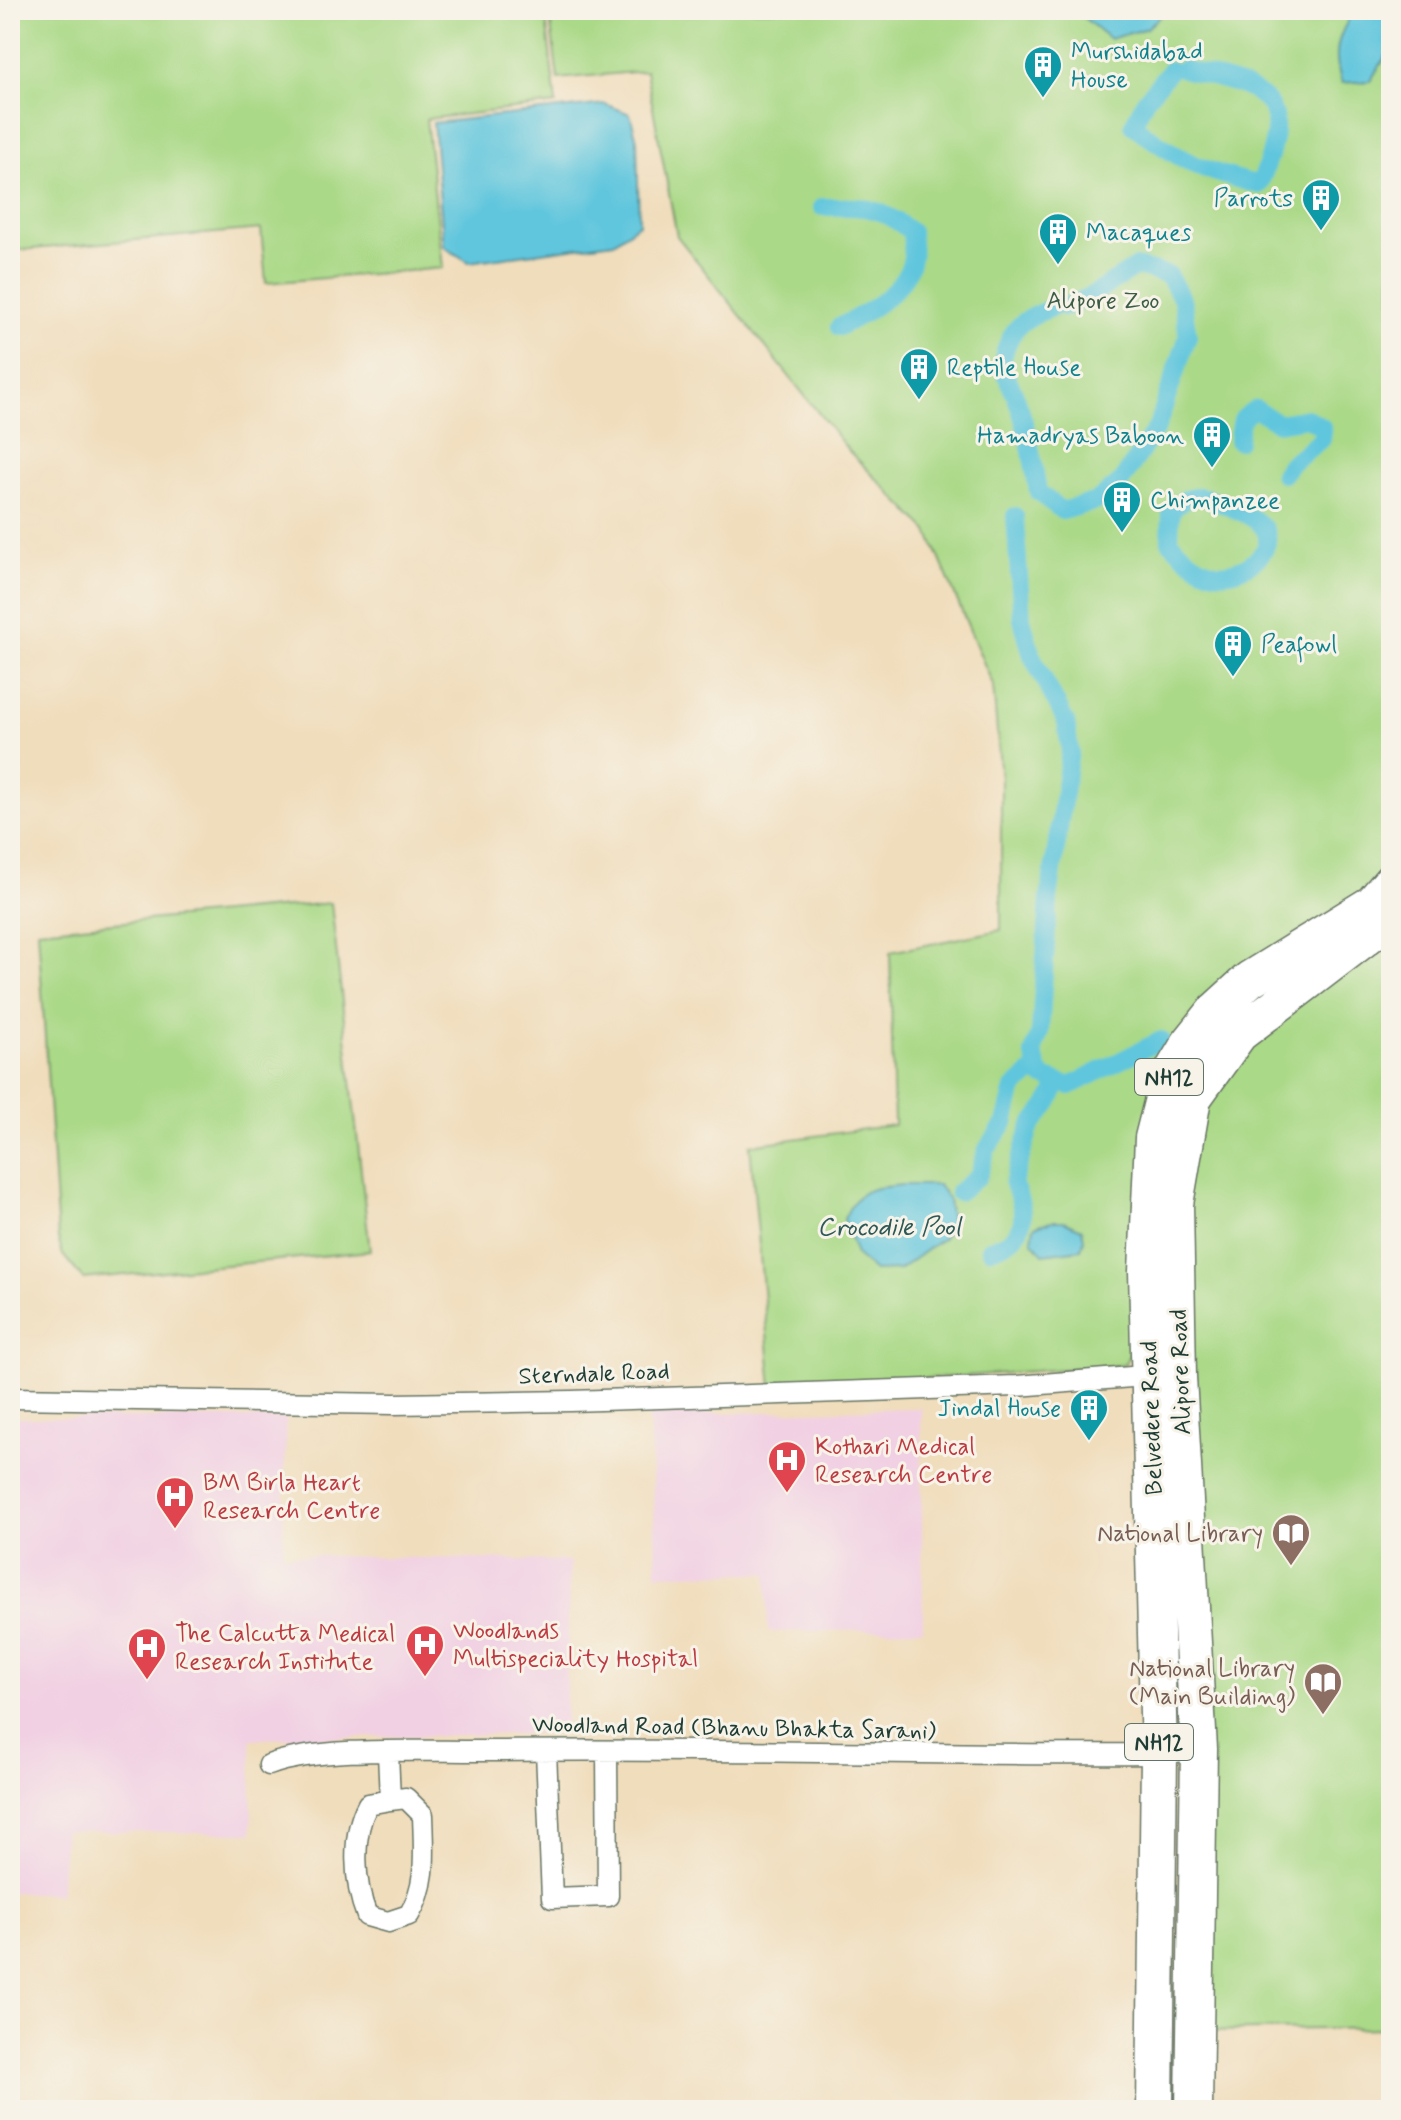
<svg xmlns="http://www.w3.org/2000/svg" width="1401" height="2120" font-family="Mynerve,sans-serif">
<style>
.built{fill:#f1d0e3}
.green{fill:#aad987;stroke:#648b5e;stroke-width:2}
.water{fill:#60c6dd;stroke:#408288;stroke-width:2}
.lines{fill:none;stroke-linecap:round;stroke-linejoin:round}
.canal{stroke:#60c6dd;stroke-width:18}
.street-casing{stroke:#687564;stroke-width:23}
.highway-casing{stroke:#687564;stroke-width:39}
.street{stroke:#fff;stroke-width:20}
.highway{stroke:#fff;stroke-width:36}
.labels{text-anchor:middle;stroke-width:6;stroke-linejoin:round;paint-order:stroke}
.shield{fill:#f7f3e8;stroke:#60746a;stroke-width:2}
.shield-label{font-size:22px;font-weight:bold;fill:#1f3d34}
.culture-label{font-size:24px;fill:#0d838f;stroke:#f7f3e8;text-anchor:start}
.park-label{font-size:24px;fill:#3b5c45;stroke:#f7f3e8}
.street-label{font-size:24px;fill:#1f3d34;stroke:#f7f3e8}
.health-label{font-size:24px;fill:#be3a42;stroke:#f7f3e8;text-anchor:start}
.education-label{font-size:24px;fill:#785e54;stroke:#f7f3e8;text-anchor:end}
.water-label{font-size:26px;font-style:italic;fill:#2c5856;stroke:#f7f3e8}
</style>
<rect width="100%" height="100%" fill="#f7f3e8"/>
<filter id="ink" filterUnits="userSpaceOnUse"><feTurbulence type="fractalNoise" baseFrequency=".0125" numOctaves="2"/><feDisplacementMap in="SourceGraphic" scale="16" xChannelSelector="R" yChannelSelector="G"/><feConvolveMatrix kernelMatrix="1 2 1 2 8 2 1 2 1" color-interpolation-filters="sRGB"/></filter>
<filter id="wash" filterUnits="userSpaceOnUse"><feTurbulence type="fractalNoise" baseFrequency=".006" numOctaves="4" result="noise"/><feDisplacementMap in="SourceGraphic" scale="32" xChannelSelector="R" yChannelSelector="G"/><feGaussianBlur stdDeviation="1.8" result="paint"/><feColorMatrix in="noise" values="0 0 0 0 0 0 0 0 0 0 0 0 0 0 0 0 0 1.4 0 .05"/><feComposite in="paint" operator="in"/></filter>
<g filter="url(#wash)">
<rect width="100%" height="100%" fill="#f0ddbc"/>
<path class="built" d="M 921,1408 L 923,1629 L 768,1632 L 767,1573 L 657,1574 L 649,1415 Z
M 10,1418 L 286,1418 L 283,1555 L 570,1561 L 565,1733 L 251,1739 L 252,1833 L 65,1831 L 60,1894 L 10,1892 Z"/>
<path class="green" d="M 10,10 L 545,10 L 556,104 L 426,119 L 443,268 L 266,283 L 261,229 L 10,251 Z
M 549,10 L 1391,10 L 1391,865 L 1371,888 L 1232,975 L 1140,1334 L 1124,1365 L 772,1389 L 750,1145 L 894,1125 L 890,952 L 1001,930 L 1001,779 L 993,685 L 928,531 L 849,451 L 677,236 L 646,71 L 558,79 Z
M 331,903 L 370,1251 L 83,1279 L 63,1255 L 58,1238 L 38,930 Z
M 1391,911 L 1391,2028 L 1204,2031 L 1178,1209 L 1212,1070 Z"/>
<path class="water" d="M 1074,10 L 1167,10 L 1147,28 L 1110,39 Z
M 1355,10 L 1391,10 L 1391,49 L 1370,81 L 1342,83 C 1332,54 1337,35 1355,10 Z
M 605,104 L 630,114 L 637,140 L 639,224 L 614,242 L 469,262 L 444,247 L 433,123 Z
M 902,1185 L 938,1185 L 948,1199 L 951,1222 L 943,1238 L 899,1270 L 874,1271 L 856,1255 L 844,1219 C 858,1187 869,1189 902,1185 Z
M 1051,1221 L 1063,1221 L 1082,1229 L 1084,1240 L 1081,1249 L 1043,1254 L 1032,1240 L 1034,1227 Z"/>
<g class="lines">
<path class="canal" d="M 1170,70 L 1145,100 L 1133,125 C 1181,162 1200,170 1259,185 C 1298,92 1264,91 1183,69
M 822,207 C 861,206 880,205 911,232 C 911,240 914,250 912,258 C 906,292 866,313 839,327
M 1055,307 C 1019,319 1009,329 1001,366 C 1024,406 1031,447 1038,492 L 1062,511 L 1097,501 L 1121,482 L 1157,427 L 1188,336 L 1182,299 L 1168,275 L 1136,267 L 1092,295 L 1065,307
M 1238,441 C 1239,424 1240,416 1256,409 L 1278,423 L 1307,418 L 1322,427 L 1322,439 L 1291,463 L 1283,474
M 1199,496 L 1185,499 L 1171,510 L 1170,541 C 1182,554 1196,568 1215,572 C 1242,578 1290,544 1255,520 C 1241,510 1220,504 1205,497
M 1015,516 L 1022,619 L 1032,656 L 1066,722 L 1070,751 L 1049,899 L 1040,1032 L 1033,1053 L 1041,1076 L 1070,1086 L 1161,1040
M 958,1192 L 978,1177 L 987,1149 L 1005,1123 L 1014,1088 L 1038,1067
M 990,1249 C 1028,1238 1028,1215 1013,1183 C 1016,1174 1029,1130 1031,1127 C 1043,1109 1051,1105 1058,1082"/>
</g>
</g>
<g filter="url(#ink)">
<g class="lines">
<g class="street-casing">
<path id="street" d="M 10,1398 L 394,1404 L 571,1401 L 1017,1386 L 1157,1375
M 546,1751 L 552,1898 L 608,1896 L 607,1751
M 388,1753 L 390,1800 L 368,1804 C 351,1835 354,1883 367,1916 L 388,1922 L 409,1915 C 428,1884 424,1852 423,1815 L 406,1798 L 390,1800
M 269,1765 C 323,1745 432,1752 492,1751 C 714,1748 937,1756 1159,1754 L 1199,1749"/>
</g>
<g class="highway-casing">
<path id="highway" d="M 1155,2110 L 1159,1754 L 1147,1271 L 1153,1138 L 1168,1079 L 1189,1044 L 1216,1010 L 1250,979 L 1373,903 L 1391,882
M 1194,2110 L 1199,1749 L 1178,1377 L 1175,1204 L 1193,1098 L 1239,1034 L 1391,918"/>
</g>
<use href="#street" class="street"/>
<use href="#highway" class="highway"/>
</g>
</g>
<defs>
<g id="building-pin" transform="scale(2)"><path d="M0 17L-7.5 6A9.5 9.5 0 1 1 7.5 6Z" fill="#0f9aa8" stroke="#f7f3e8"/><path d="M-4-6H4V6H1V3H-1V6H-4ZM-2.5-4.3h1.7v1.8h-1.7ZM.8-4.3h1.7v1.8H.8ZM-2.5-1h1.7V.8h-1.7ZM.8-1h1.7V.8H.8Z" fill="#fff"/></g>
<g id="hospital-pin" transform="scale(2)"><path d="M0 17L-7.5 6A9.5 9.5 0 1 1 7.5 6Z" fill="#e0444e" stroke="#f7f3e8"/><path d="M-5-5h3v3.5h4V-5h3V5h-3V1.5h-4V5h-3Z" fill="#fff"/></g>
<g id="library-pin" transform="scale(2)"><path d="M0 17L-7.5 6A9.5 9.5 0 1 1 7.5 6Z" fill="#8d6e63" stroke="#f7f3e8"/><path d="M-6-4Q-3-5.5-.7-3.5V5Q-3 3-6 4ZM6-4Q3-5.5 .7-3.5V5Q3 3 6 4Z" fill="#fff"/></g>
</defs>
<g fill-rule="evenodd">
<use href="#building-pin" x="1043" y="65"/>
<use href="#building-pin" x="1321" y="198"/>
<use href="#building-pin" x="1058" y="232"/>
<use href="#building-pin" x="919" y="367"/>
<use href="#building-pin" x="1212" y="435"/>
<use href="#building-pin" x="1122" y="500"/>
<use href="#building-pin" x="1233" y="644"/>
<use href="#building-pin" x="1089" y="1408"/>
<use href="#hospital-pin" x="787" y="1460"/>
<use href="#hospital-pin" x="175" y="1496"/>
<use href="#library-pin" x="1291" y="1533"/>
<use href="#hospital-pin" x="425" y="1644"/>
<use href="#hospital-pin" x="147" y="1647"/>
<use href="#library-pin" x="1323" y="1682"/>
</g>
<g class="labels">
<g class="shield">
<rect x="1135" y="1059" width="68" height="36" rx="6"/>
<rect x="1125" y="1724" width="68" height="36" rx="6"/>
</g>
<g class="shield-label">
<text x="1169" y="1085">NH12</text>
<text x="1159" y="1750">NH12</text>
</g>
<g class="culture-label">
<text x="1071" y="59">Murshidabad<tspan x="1071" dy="28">House</tspan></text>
<text x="1293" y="206" text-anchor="end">Parrots</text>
<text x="1086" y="240">Macaques</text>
<text x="947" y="375">Reptile House</text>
<text x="1184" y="443" text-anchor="end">Hamadryas Baboon</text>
<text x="1150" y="508">Chimpanzee</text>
<text x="1261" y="652">Peafowl</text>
<text x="1061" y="1416" text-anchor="end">Jindal House</text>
</g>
<g class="park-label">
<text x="1103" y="308">Alipore Zoo</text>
</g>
<g class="street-label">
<text transform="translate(1180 1372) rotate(-92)" y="8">Alipore Road</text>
<text transform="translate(594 1373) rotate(-2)" y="8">Sterndale Road</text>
<text transform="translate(1151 1418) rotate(-92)" y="8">Belvedere Road</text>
<text transform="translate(734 1727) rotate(1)" y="8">Woodland Road (Bhanu Bhakta Sarani)</text>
</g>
<g class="health-label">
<text x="815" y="1454">Kothari Medical<tspan x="815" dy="28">Research Centre</tspan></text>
<text x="203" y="1490">BM Birla Heart<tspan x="203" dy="28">Research Centre</tspan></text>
<text x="453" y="1638">Woodlands<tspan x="453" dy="28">Multispeciality Hospital</tspan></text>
<text x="175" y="1641">The Calcutta Medical<tspan x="175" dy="28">Research Institute</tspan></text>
</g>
<g class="education-label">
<text x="1263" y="1541">National Library</text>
<text x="1295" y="1676">National Library<tspan x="1295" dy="28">(Main Building)</tspan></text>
</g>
<g class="water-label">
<text x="889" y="1235">Crocodile Pool</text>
</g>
</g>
<rect width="1401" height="2120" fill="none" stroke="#f7f3e8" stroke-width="40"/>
</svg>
